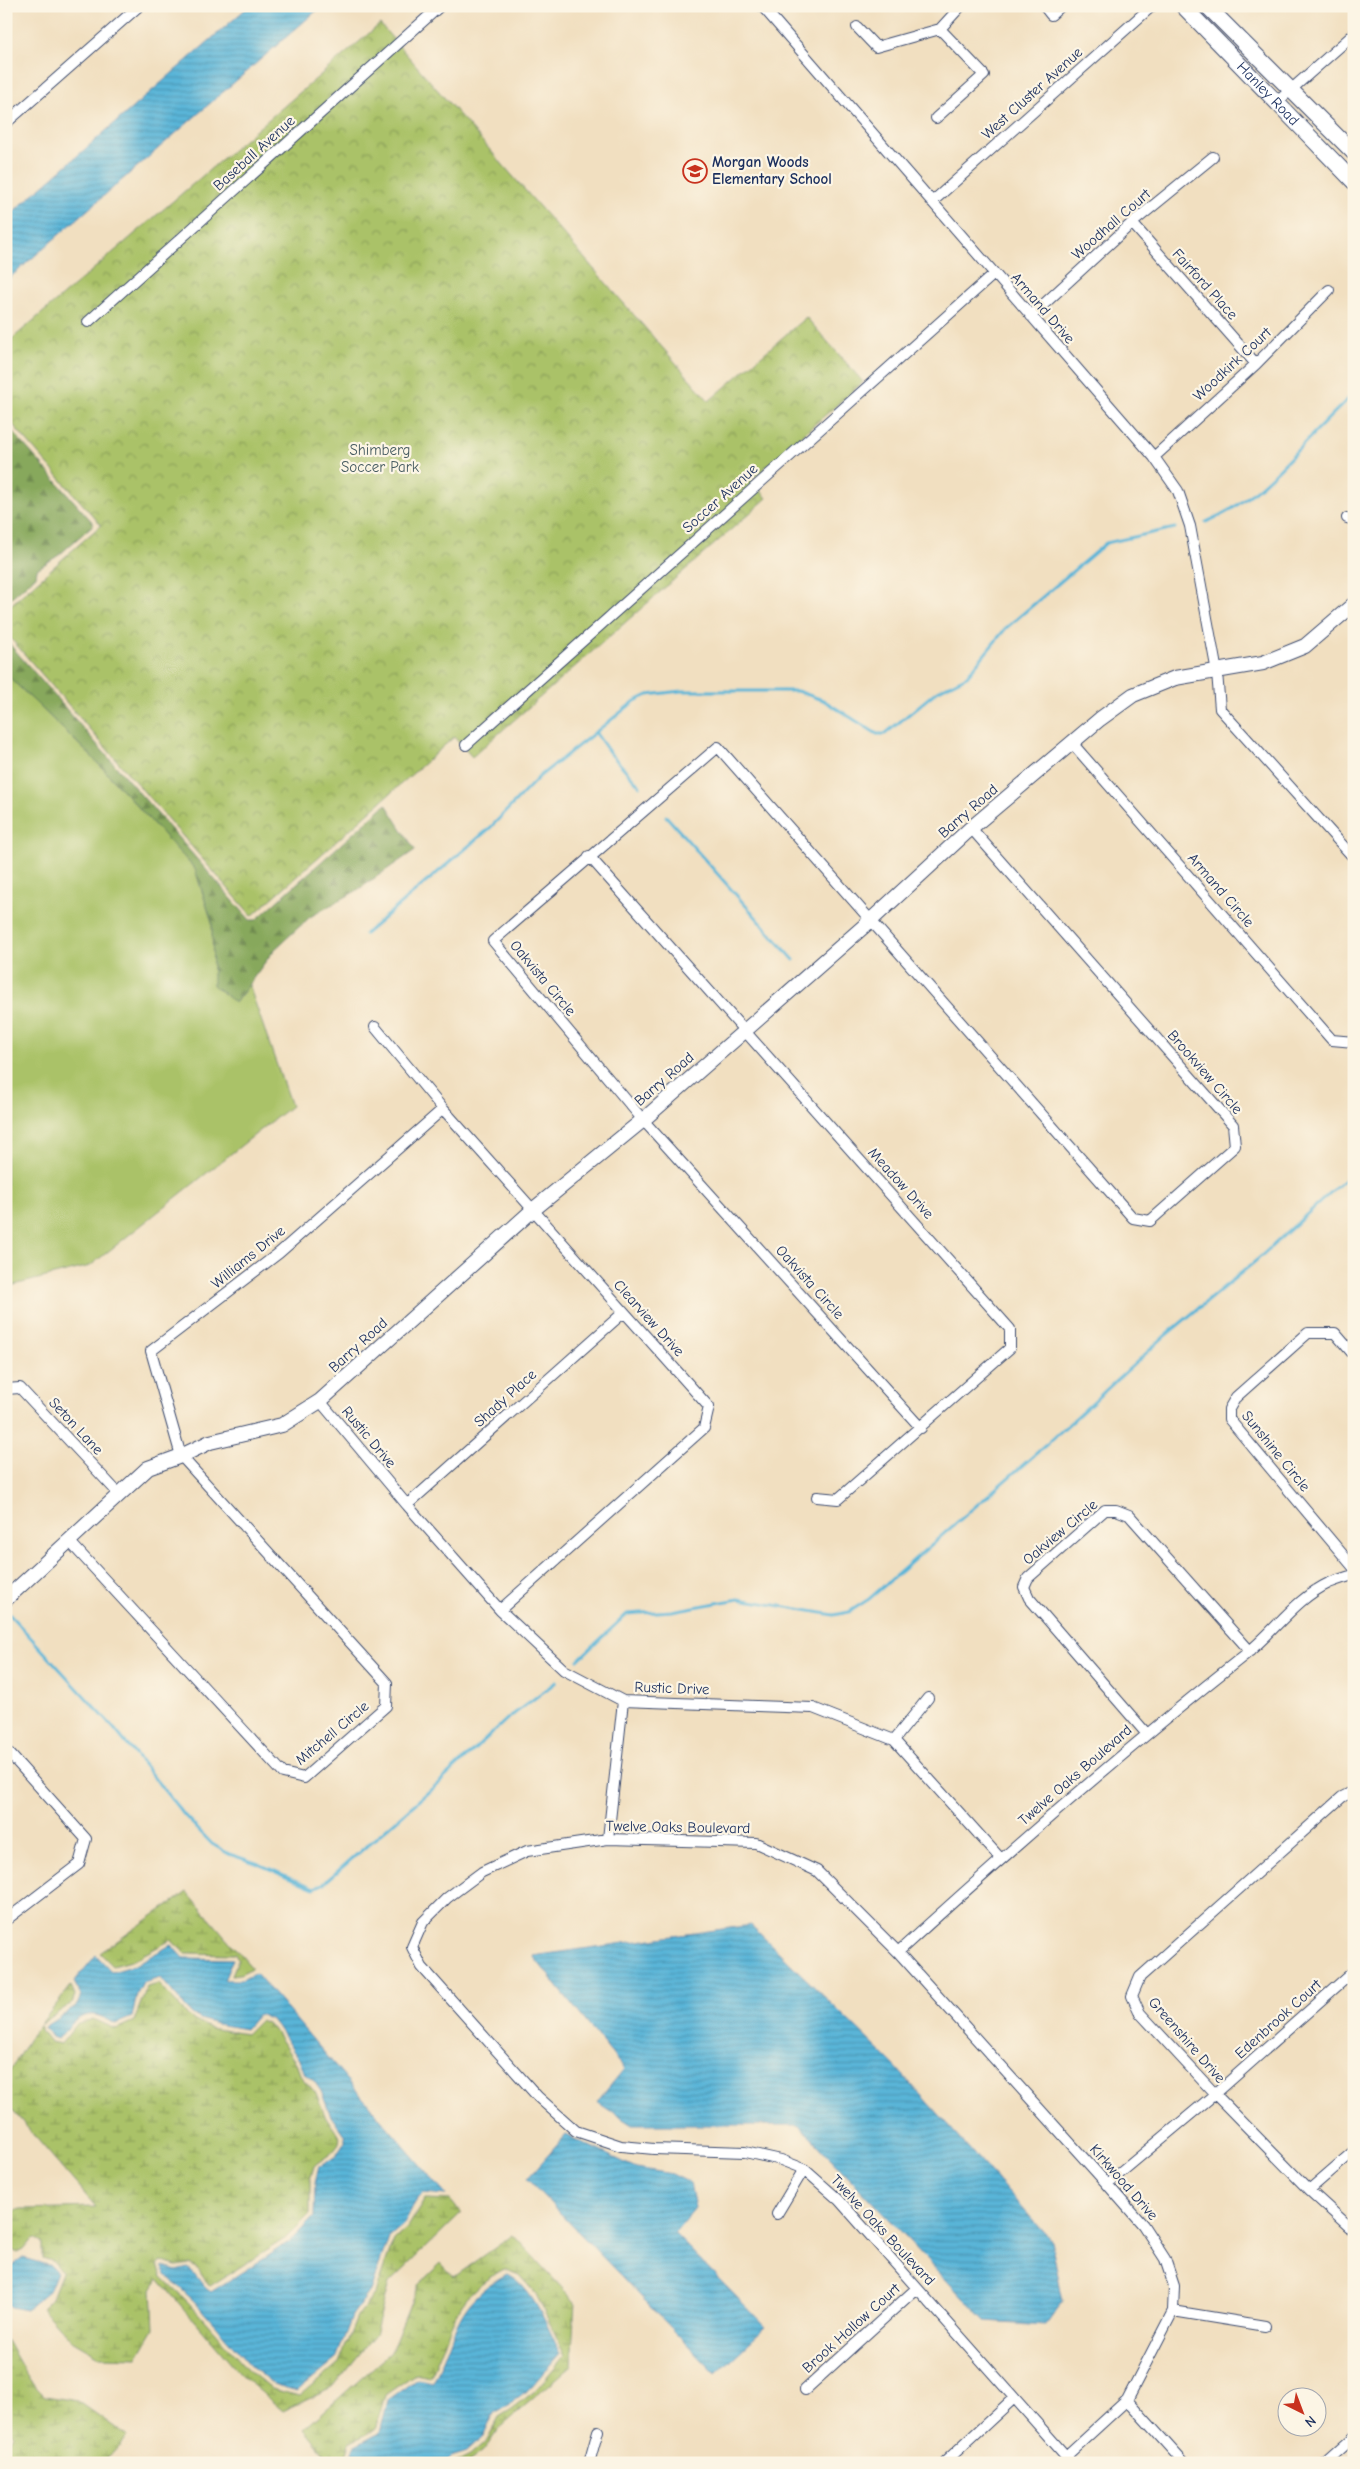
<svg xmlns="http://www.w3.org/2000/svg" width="1360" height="2469" font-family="'Comic Neue',sans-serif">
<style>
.grass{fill:#aac268;stroke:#627863}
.forest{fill:url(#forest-firs);stroke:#516c5d}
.wetland{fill:url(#wetland-marsh);stroke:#627863}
.park{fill:url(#park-crowns);stroke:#627863}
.water{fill:url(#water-rules);stroke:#3a729b}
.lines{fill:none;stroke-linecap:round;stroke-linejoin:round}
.stream{stroke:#5ab5d8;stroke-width:3}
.minor-casing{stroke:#3b496d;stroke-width:12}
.tertiary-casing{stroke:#3b496d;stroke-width:16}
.secondary-casing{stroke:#3b496d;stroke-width:17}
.minor{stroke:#fff;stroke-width:10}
.tertiary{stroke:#fff;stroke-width:14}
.secondary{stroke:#fff;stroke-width:15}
.labels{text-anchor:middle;stroke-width:4.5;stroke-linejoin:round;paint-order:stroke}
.street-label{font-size:15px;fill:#1b2f5e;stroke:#fcf5e5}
.poi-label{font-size:15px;font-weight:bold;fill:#1b2f5e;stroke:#fcf5e5;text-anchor:start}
.park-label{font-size:15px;fill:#465b61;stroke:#fcf5e5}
</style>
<defs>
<pattern id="forest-firs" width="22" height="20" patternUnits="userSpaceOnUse" patternTransform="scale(1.25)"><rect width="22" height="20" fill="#87a85c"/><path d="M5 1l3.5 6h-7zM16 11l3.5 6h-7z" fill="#6e894f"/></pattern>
<pattern id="wetland-marsh" width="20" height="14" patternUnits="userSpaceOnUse" patternTransform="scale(1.25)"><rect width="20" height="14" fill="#aac268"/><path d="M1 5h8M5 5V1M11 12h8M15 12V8" fill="none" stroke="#8a9e59"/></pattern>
<pattern id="park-crowns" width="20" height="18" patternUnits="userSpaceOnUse" patternTransform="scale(1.25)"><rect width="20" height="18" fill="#aac268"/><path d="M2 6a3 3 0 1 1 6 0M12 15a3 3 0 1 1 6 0" fill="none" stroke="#8a9e59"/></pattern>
<pattern id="water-rules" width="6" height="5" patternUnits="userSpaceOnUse" patternTransform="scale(1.25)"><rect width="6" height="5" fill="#5ab5d8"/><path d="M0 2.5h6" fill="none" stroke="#4a94b2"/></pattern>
</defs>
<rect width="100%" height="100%" fill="#fcf5e5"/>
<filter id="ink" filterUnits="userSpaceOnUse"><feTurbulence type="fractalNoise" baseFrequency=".02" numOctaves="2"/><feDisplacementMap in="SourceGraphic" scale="10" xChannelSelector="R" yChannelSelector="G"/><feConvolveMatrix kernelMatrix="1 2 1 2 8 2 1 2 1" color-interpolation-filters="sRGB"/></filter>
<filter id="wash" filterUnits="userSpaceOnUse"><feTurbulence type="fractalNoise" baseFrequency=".0096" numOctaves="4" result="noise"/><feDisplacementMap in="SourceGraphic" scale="20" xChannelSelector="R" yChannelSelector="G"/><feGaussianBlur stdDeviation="1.12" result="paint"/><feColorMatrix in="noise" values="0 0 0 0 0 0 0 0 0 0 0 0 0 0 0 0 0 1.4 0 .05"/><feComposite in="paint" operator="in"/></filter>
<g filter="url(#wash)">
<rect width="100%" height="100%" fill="#f1dfc0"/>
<path class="grass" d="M 6,674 L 93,758 L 195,869 L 212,922 L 214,985 L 235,1003 L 249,985 L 291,1106 L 90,1266 L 6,1287 Z"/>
<path class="forest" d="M 6,424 L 94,524 L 59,555 L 37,569 L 36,576 L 6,602 Z
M 6,640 L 250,920 L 256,920 L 386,804 L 415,850 L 356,891 L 310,917 L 274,950 L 235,1003 L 213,985 L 212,922 L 195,869 L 93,758 L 6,674 Z"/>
<path class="wetland" d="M 187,1892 L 252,1968 L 240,1974 L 232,1975 L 238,1960 L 235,1954 L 185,1953 L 171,1940 L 131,1961 L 113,1966 L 100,1953 Z
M 159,1984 L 191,2019 L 209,2028 L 246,2034 L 260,2020 L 269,2024 L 273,2029 L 296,2063 L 301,2077 L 316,2093 L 326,2118 L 340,2137 C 339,2153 323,2157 314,2166 L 310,2180 L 310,2214 L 286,2238 L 210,2286 L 206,2283 L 199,2270 L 190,2264 L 176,2266 L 162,2261 L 158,2264 L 162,2277 L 190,2304 L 247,2369 L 271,2389 L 300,2396 L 339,2363 L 357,2317 L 375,2293 L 394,2240 L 408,2227 L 425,2199 L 450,2200 L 461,2213 L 389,2283 L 375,2335 L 332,2388 L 283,2411 L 240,2374 L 158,2279 L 152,2289 L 154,2329 L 137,2358 L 101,2357 L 70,2339 L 42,2308 L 52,2298 L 62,2272 L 54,2262 L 42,2258 L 42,2242 L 34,2238 L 24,2250 L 18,2253 L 6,2247 L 6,2213 L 21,2209 L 96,2207 L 6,2103 L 6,2078 L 28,2040 L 71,1986 L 75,1995 L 72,2003 L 41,2024 L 41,2030 L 50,2042 L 61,2044 L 76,2025 L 93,2019 L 116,2029 L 134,2021 L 147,1987 Z
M 513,2235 L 575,2302 L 571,2366 L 498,2429 L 483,2451 L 467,2463 L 454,2463 L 470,2455 L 487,2440 L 499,2417 L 512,2409 L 535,2391 L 565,2355 L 536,2294 L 519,2275 L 504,2269 C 448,2299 455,2327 430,2377 L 415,2374 L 385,2395 L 375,2430 L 349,2443 L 343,2463 L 332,2463 L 304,2429 L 391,2352 L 418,2285 L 441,2263 L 454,2277 Z
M 6,2339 L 30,2381 L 45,2396 L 78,2401 L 127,2436 L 121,2446 L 102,2463 L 6,2463 L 6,2444 L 13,2435 L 6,2423 Z"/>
<path class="park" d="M 380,24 L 709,401 L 806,317 L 863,382 L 751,480 L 767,498 L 472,757 L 454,737 L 252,916 L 6,633 L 6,609 L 101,525 L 6,417 L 6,344 Z"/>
<path class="water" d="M 249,6 L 322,6 L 6,281 L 6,218 Z
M 751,1925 L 893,2064 L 1051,2240 L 1063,2301 L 1046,2325 L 985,2321 L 799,2125 L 632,2125 L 597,2102 L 624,2069 L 533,1956 Z
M 171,1945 L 183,1958 L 233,1959 L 224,1980 L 242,1980 L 256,1973 L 446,2195 L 423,2193 L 414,2204 L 404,2224 L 389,2237 L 370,2291 L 353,2314 L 336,2359 L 297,2391 L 273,2384 L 251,2366 L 194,2301 L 165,2274 L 163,2266 L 176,2271 L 188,2268 C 198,2275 200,2285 211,2292 L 289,2242 L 314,2217 L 315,2182 L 319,2167 L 336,2156 L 345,2142 L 345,2136 L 331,2116 L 321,2091 L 314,2081 L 305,2074 L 300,2061 L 277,2026 L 272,2020 L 258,2014 L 245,2029 C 229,2025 210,2025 195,2016 C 187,2011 170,1987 160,1978 L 143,1983 L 137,1994 L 132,2017 L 115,2024 C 88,2006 77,2016 58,2039 L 52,2037 L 45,2027 L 76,2007 L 81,1995 L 74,1982 L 96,1955 L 112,1972 L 133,1966 Z
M 566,2135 L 636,2168 L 672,2174 L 690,2183 L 695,2208 L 674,2233 L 766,2327 L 716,2374 L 527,2179 Z
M 23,2258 L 51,2266 L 57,2272 L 50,2289 L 26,2310 L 6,2306 L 6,2271 Z
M 507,2274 C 532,2286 548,2328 560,2353 L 531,2387 L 509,2405 L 494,2413 L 484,2435 L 467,2451 L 454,2455 L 446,2463 L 348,2463 L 353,2447 L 380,2433 L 388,2400 L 417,2379 L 433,2382 C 458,2333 452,2303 507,2274 Z"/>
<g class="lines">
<path class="stream" d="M 1206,522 C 1215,518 1225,514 1233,508 C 1279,476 1312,431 1354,394
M 595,732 L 609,752 L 640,786
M 666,816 L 794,960
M 365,934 L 490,828 L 540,776 L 635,701 L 648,695 L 681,691 L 797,691 L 823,700 L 877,734 L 885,734 L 937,691 L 967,676 L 1006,628 L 1106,543 L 1175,528
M 9,1614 L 112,1726 L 185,1816 L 212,1844 L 229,1854 L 256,1863 L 314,1888 L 323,1884 L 441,1781 L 506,1720 L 556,1682
M 578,1660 L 627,1614 L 672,1611 L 739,1599 L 834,1615 L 849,1612 L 869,1599 L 1047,1444 L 1165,1336 L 1258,1259 L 1354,1171"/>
</g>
</g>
<g filter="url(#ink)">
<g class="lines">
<g class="minor-casing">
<path id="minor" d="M 762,6 L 1154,457 L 1178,491 L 1190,526 L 1217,672 L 1220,709 L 1354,858
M 1044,6 L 1051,15 L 1061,6
M 857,27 L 876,47 L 940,29 L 961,6
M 1277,102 L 1354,34
M 936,118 L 984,75 L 940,29
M 6,123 L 139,6
M 932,202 L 1152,6
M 1132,223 L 1256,364
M 1031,316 L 1132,223 L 1213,157
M 88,322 L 440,6
M 1154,457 L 1256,364 L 1329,290
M 1347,518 L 1354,520
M 1072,743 L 1332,1040 L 1354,1042
M 466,745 L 994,274
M 589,856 L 1010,1329 L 1010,1348 L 838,1499 L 817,1497
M 375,1027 L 443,1109 L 709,1407 L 704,1428 L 500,1610
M 1354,1355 L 1335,1333 L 1308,1333 L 1236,1397 L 1229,1409 L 1229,1419 L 1354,1568
M 6,1389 L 20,1388 L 120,1495
M 320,1401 L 407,1505 L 500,1610 L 564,1670 L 623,1701 L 813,1708 L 894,1740 L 1001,1859
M 921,1428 L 643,1120 L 493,941 L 718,747 L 1133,1218 L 1150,1221 L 1235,1146 L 1233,1125 L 971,828
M 407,1505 L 623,1313
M 69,1541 L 283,1773 L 304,1778 L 386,1706 L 387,1683 L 181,1456 L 151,1351 L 279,1253 L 443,1109
M 1146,1733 L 1029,1598 L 1024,1587 L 1028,1578 L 1105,1510 L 1116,1510 L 1129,1515 L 1250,1651
M 894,1740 L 928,1698
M 1354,1791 L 1342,1797 L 1140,1977 L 1132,1996 L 1140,2013 L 1215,2094 L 1309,2190 L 1354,2231
M 608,1839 L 623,1701
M 6,1920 L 79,1864 L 86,1839 L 9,1753
M 898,1952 C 1011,1849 1126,1749 1246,1654 C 1274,1632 1295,1599 1329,1583 C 1337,1580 1346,1577 1354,1575
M 1107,2184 L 1215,2094 L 1354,1971
M 1309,2190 L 1354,2151
M 777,2214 L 804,2169
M 1173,2311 L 1265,2326
M 805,2390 L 917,2288
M 1127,2400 L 1184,2463
M 1066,2456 L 1127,2400 L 1173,2311 L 1174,2286 L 1165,2259 L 1143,2225 L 1107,2184 L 898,1952 L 817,1871 L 756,1843 L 608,1839 L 527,1851 L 482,1872 L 447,1898 L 423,1922 L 412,1947 L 422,1967 L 538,2097 L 576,2131 L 621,2146 L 654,2149 L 745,2152 L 781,2160 L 804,2169 L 839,2200 L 1072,2463
M 589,2463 L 598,2431
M 944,2463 L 1014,2398
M 1325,2463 L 1354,2437"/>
</g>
<g class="tertiary-casing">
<path id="tertiary" d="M 6,1599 L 148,1468 L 181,1456 L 210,1442 L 282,1425 L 320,1401 L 534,1209 L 643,1120 L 870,921 L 971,828 L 1100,719 L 1133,695 L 1175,678 L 1263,663 L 1305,646 L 1354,604"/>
</g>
<g class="secondary-casing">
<g id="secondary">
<path id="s1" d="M 1183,6 L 1354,182"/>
<path d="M 1207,6 L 1354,153"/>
</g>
</g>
<use href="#minor" class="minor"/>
<use href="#tertiary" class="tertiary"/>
<use href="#secondary" class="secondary"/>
</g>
</g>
<defs>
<g id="school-ring" transform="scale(1.25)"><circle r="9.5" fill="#fcf5e5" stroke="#c8321e" stroke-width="1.5"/><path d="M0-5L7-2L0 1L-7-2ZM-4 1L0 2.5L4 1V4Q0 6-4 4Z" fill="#c8321e"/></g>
</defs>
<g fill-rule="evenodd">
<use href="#school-ring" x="695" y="171"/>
</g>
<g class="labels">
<g class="street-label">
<text transform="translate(1032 93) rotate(-42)" y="5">West Cluster Avenue</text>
<text dy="5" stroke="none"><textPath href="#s1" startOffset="122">Hanley Road</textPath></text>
<text transform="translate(254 153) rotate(-42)" y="5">Baseball Avenue</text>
<text transform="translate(1111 224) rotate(-41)" y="5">Woodhall Court</text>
<text transform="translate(1205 284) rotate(48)" y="5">Fairford Place</text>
<text transform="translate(1043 308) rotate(49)" y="5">Armand Drive</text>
<text transform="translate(1232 364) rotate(-43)" y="5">Woodkirk Court</text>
<text transform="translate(720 498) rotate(-42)" y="5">Soccer Avenue</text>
<text transform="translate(968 811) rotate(-41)" y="5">Barry Road</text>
<text transform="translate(1221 890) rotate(49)" y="5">Armand Circle</text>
<text transform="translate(543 978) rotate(50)" y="5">Oakvista Circle</text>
<text transform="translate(1205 1072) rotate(49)" y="5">Brookview Circle</text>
<text transform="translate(664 1079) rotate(-41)" y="5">Barry Road</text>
<text transform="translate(901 1183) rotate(48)" y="5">Meadow Drive</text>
<text transform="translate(248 1257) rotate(-39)" y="5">Williams Drive</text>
<text transform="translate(810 1282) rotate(48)" y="5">Oakvista Circle</text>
<text transform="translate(649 1318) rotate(48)" y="5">Clearview Drive</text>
<text transform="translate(358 1345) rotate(-42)" y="5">Barry Road</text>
<text transform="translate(505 1398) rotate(-42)" y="5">Shady Place</text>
<text transform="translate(76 1426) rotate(47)" y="5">Seton Lane</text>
<text transform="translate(369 1437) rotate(50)" y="5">Rustic Drive</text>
<text transform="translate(1276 1451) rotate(51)" y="5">Sunshine Circle</text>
<text transform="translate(1060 1532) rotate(-40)" y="5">Oakview Circle</text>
<text transform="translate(672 1688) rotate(2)" y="5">Rustic Drive</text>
<text transform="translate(332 1733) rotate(-40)" y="5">Mitchell Circle</text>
<text transform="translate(1075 1775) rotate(-41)" y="5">Twelve Oaks Boulevard</text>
<text transform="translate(678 1827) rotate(1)" y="5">Twelve Oaks Boulevard</text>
<text transform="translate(1278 2019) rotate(-42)" y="5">Edenbrook Court</text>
<text transform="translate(1187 2040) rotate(49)" y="5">Greenshire Drive</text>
<text transform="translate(1124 2182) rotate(49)" y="5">Kirkwood Drive</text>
<text transform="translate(883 2230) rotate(47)" y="5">Twelve Oaks Boulevard</text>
<text transform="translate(851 2328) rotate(-42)" y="5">Brook Hollow Court</text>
</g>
<g class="poi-label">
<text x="712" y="167">Morgan Woods<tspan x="712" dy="17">Elementary School</tspan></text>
</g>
<g class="park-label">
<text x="380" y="455">Shimberg<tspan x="380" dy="17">Soccer Park</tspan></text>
</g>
</g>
<rect width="1360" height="2469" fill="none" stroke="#fcf5e5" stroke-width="25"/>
<g transform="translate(1302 2412) rotate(138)"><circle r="24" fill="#fcf5e5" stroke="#a2a6af"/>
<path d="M0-4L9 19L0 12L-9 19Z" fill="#c8321e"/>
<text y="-8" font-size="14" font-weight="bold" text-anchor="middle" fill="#1b2f5e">N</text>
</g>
</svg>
